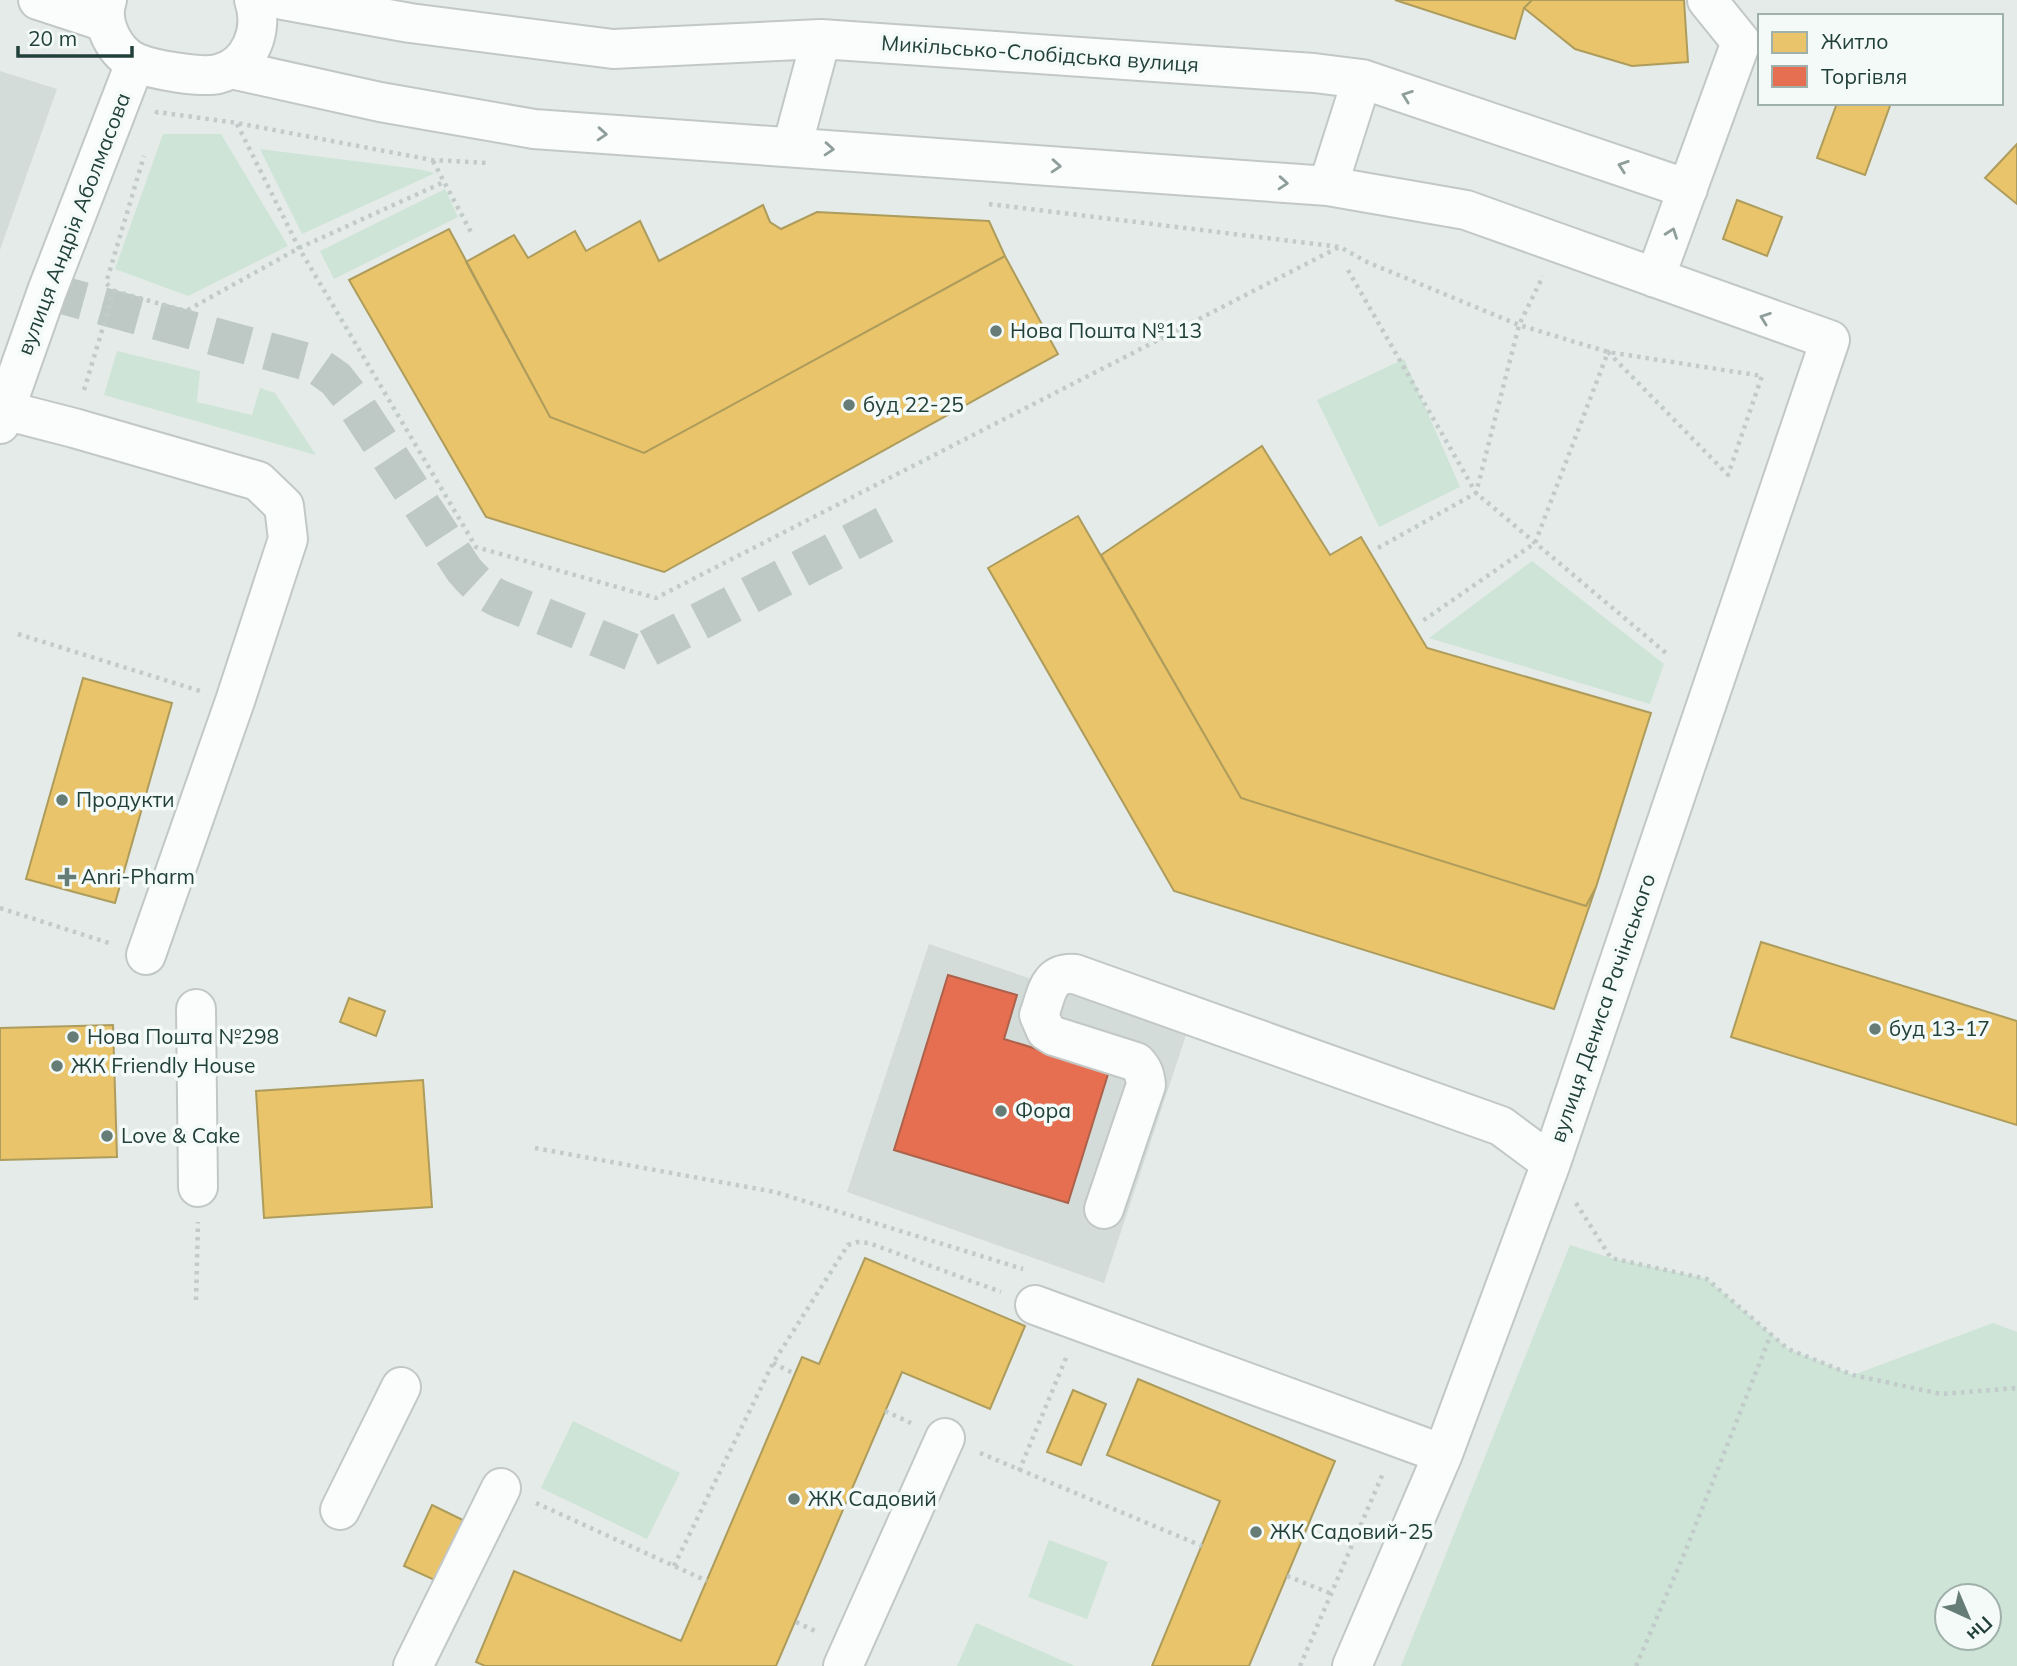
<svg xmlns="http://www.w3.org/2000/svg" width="2017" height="1666" font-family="Mulish,sans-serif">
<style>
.built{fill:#d3dcd9}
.green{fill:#cee4d7;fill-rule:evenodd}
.homes{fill:#e9c46a;stroke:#ad9c5c;stroke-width:2}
.shops{fill:#e76f51;stroke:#ac614a;stroke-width:2}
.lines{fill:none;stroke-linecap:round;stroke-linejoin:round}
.minor-tunnel{stroke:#bec9c6;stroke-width:38;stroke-dasharray:38 19;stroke-linecap:butt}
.minor-casing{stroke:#c2c8c6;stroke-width:42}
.path{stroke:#c1cbc9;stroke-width:4.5;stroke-dasharray:3.5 5;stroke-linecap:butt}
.minor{stroke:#fbfcfc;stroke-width:38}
.oneway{stroke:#8e9e9b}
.poi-dot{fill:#667c77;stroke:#f4faf7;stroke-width:2.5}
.labels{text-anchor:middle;stroke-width:7;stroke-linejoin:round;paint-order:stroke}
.street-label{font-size:21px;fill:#22403a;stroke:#f4faf7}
.poi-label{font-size:21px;fill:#22403a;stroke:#f4faf7;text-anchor:start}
</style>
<rect width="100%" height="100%" fill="#e5ebe9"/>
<path class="built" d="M 0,71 L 57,89 L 0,250 Z
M 929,944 L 1187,1032 L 1104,1283 L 847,1192 Z"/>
<path class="green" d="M 163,134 L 221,134 L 288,246 L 188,296 L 115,269 Z
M 260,149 L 417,169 L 435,173 L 302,234 Z
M 445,189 L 458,217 L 334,279 L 320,251 Z
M 117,351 L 200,371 L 197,402 L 252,415 L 260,388 L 275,393 L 316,455 L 104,395 Z
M 1404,359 L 1460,487 L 1379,527 L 1317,400 Z
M 1532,561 L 1664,664 L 1650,704 L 1429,638 Z
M 1570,1245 L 1611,1258 L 1707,1279 L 1788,1349 L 1853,1375 L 1993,1323 L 2017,1332 L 2017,1666 L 1401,1666 ZM 1947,1596 L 1989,1596 L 1989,1638 L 1947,1638 Z
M 573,1421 L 680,1473 L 647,1539 L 541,1488 Z
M 1049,1540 L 1108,1562 L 1087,1619 L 1028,1597 Z
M 976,1623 L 1075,1666 L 957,1666 Z"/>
<path class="homes" d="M 1395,0 L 1532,0 L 1524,8 L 1515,39 Z
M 1532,0 L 1684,0 L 1688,62 L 1632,66 L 1575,49 L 1524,8 Z
M 1837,103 L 1891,103 L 1865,175 L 1817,158 Z
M 2017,144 L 2017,204 L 1985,178 Z
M 1737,200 L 1782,217 L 1767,256 L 1723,239 Z
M 763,205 L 770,222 L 781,229 L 817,212 L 989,221 L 1005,256 L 644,453 L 550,417 L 466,262 L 514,235 L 528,258 L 575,231 L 586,251 L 640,221 L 659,261 Z
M 449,229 L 550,417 L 644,453 L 1005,256 L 1058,354 L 664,572 L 486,517 L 349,280 Z
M 1262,446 L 1330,555 L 1361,537 L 1427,648 L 1651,713 L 1596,887 L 1586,906 L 1241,798 L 1101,555 Z
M 1078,516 L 1241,798 L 1586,906 L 1596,887 L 1554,1009 L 1174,891 L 988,568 Z
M 83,678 L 172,703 L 115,903 L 26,879 Z
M 1761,942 L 2017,1021 L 2017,1125 L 1731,1037 Z
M 349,998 L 385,1011 L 376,1036 L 340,1022 Z
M 113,1025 L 117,1157 L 0,1160 L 0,1028 Z
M 423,1080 L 432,1207 L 264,1218 L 256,1091 Z
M 865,1258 L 1025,1326 L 990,1409 L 902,1372 L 776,1666 L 485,1666 L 476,1662 L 514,1571 L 681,1641 L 802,1357 L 819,1364 Z
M 1138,1379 L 1335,1461 L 1249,1666 L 1152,1666 L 1220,1501 L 1107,1455 Z
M 1073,1390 L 1106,1404 L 1081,1465 L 1047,1452 Z
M 432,1505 L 469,1523 L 441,1583 L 404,1566 Z"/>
<path class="shops" d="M 948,975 L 1017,995 L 1004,1039 L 1109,1071 L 1068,1203 L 894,1150 Z"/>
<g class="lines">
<path class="minor-tunnel" d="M 47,291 L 315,364 L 336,379 L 351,398 L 464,570 C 475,583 485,592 500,599 L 637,654 L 894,520"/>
<g class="minor-casing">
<path id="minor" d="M 38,0 L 105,22
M 107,0 C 99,23 115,54 137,63 C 154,70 201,78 218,74 C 251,66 264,29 254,0
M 283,0 L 410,23 L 613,49 L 821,39 L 1314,73 L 1362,79 L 1688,189
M 231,69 L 380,102 L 534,129 L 1328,186 L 1466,210 L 1830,340 L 1551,1163 L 1443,1454 L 1352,1666
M 792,147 L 821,39
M 1328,186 L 1362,79
M 1655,278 L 1741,42 L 1707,0
M 0,409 L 74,428 L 258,481 L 284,506 L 288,539 L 235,701 L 146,955
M 0,424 L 47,291 L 135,63
M 196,1009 L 198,1187
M 1104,1209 L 1146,1085 C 1145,1075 1143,1069 1136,1062 L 1054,1036 L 1046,1031 L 1039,1015 C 1047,994 1047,972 1075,974 L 1501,1126 L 1551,1163
M 1035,1305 L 1443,1454
M 340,1510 L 401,1387
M 413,1666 L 501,1488
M 843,1666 L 945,1438"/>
</g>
<path class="path" d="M 156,114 L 157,112 L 237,123 L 432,160 L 489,163
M 237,124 L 299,248 L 476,547 L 656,598 L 1339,247
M 433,161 L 473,236
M 989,204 L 1340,247 L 1367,262 L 1519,325 L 1608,352 L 1762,376 L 1728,475 L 1608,352 L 1535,543 L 1421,622
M 1348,270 L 1476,493 L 1666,653
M 114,291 L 186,311 L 299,248 L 444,182
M 84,390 L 114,291 L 106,283 L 144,156
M 1378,548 L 1476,493 L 1519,325 L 1543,276
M 18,634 L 200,691
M 0,908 L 112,944
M 535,1148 L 775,1192 L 1023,1269
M 1576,1203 L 1611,1258 L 1707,1279 L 1788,1349 L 1853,1375 L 1941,1394 L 2017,1388
M 196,1300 L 198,1222
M 773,1363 L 795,1374
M 885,1411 L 911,1423
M 980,1453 L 1202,1546
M 1019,1471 L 1066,1358
M 536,1503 L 707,1581
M 674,1566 L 773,1363 L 848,1245 L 857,1242 L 869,1243 L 1001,1292
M 1287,1576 L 1332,1594
M 796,1622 L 815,1631
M 1300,1666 L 1384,1471
M 1636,1666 L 1685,1552 L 1771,1334"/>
<use href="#minor" class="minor"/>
</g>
<defs><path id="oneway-chevron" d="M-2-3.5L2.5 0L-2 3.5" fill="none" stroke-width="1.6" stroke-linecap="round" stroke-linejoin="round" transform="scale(1.75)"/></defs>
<g class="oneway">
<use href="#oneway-chevron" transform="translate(1407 96) rotate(-160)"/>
<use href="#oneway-chevron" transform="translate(602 134) rotate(4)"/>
<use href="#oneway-chevron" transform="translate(829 149) rotate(4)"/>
<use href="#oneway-chevron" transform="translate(1056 166) rotate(4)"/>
<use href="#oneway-chevron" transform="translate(1623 166) rotate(-161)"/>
<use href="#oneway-chevron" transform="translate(1283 183) rotate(4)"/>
<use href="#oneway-chevron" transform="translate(1672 233) rotate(-70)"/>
<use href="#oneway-chevron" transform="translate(1765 318) rotate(-160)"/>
</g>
<g class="poi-dot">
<circle cx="996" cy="331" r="7"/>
<circle cx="849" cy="405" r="7"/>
<circle cx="62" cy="800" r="7"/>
<path d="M63.5 866.5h7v7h7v7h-7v7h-7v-7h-7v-7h7z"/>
<circle cx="1875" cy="1029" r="7"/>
<circle cx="73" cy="1037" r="7"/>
<circle cx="57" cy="1066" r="7"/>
<circle cx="1001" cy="1111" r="7"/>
<circle cx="107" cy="1136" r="7"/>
<circle cx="794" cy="1499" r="7"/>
<circle cx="1256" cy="1532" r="7"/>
</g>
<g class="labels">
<g class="street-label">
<text transform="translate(1040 54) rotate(4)" y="7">Микільсько-Слобідська вулиця</text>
<text transform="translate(74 224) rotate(-69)" y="7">вулиця Андрія Аболмасова</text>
<text transform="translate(1603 1008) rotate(-71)" y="7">вулиця Дениса Рачінського</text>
</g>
<g class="poi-label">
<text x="1010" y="338">Нова Пошта №113</text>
<text x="863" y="412">буд 22-25</text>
<text x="76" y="807">Продукти</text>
<text x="81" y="884">Anri-Pharm</text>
<text x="1889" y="1036">буд 13-17</text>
<text x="87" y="1044">Нова Пошта №298</text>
<text x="71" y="1073">ЖК Friendly House</text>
<text x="1015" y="1118">Фора</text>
<text x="121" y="1143">Love &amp; Cake</text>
<text x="808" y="1506">ЖК Садовий</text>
<text x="1270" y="1539">ЖК Садовий-25</text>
</g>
</g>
<rect x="1758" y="14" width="245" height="91" fill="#f4faf7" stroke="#a0b0ab" stroke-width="2"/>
<rect x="1772" y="32" width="35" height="21" fill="#e9c46a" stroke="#a0b0ab" stroke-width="2"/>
<text x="1821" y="49" font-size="21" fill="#22403a">Житло</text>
<rect x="1772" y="66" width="35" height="21" fill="#e76f51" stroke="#a0b0ab" stroke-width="2"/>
<text x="1821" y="84" font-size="21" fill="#22403a">Торгівля</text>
<g transform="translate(1968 1617) rotate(136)"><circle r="33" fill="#f4faf7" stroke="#a0b0ab" stroke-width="2"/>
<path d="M0-5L12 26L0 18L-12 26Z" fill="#667c77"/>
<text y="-10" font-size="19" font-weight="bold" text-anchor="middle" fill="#22403a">Пн</text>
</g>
<path d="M18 46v10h114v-10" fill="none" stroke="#22403a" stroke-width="3.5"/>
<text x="28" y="46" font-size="21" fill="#22403a" stroke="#f4faf7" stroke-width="5" paint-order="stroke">20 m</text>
</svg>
